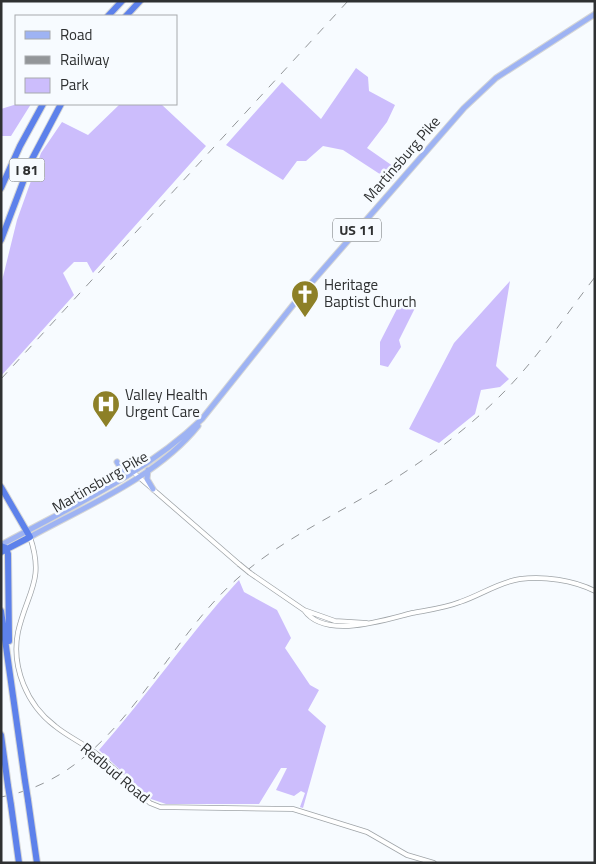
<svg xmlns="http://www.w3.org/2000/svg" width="596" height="864" font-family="'Titillium Web',sans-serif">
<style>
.green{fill:#ccbdfc}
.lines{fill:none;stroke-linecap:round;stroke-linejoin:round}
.minor-casing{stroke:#9fa4a8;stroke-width:5.5}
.major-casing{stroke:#d5d6d6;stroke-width:7}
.highway-casing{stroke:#d5d6d6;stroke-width:8}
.minor{stroke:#fff;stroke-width:4}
.major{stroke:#9eb3f3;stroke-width:5}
.highway{stroke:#5d81eb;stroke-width:6}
.rail{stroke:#939699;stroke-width:1;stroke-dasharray:9 9;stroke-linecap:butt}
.minor-bridge-casing{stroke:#9fa4a8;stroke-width:5.5;stroke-linecap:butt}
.highway-bridge-casing{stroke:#d5d6d6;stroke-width:8;stroke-linecap:butt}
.minor-bridge{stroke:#fff;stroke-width:4}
.highway-bridge{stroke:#5d81eb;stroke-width:6}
.labels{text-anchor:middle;stroke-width:5;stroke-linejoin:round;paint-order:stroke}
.shield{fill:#f7fbff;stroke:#6b6e70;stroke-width:1}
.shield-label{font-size:14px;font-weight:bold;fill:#2f3132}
.street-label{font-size:15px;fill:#2f3132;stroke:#f7fbff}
.poi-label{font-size:15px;fill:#2f3132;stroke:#f7fbff;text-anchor:start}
</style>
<rect width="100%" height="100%" fill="#f7fbff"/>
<path class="green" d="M 356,68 L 368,77 L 369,91 L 395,105 L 387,122 L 367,148 L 400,171 L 392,182 L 343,150 L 323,146 L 306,161 L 297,161 L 283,180 L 226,145 L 282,82 L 321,119 Z
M 17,104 L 31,104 L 11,136 L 1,136 L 1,109 Z
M 120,104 L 161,104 L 206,146 L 93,273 L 87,262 L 74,262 L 63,273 L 74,295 L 1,376 L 1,285 L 17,220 L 41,153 L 62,122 L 88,135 Z
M 510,281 L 496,366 L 509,379 L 500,387 L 481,390 L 475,414 L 439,443 L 409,429 L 454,343 Z
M 401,301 L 415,308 L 399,340 L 401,347 L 388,367 L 380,365 L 380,342 Z
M 239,580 L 244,592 L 277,610 L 291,638 L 285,648 L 310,685 L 319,690 L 308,710 L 326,726 L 303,808 L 300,807 L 305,793 L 301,791 L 294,796 L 276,790 L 287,768 L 281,768 L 259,804 L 166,804 L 151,799 L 99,750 C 148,695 189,634 239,580 Z"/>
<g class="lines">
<g class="minor-casing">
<path id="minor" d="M 133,472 L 239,564
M 30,537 C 45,581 27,592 18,632 C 11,667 27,705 55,726 C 67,736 81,742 94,752 C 114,767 132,786 150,803 L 160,807 L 293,809 L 367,832 L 407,855 L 434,863
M 250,573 L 304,610 L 335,621 L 367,623
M 304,610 C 325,640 384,620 412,613 C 428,610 445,608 460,602 C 481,595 499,582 520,579 C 544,576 573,580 595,591"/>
</g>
<g class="major-casing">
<path id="major" d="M 117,462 L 123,472 L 119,479
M 148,470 L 147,479 L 153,489
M 30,537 C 86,506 157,477 198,426
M 1,545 C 70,507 145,474 202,419 L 305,290 L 464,108 L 496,78 L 595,14"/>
</g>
<g class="highway-casing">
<path id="highway" d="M 108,16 L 122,1
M 126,16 L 140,1
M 1,188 L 20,146 L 43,104
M 1,240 L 31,161 L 61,104
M 1,487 L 30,537 L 1,552
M 1,546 L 6,548 L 8,554 L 9,641
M 1,611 L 25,781
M 1,735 L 8,786
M 28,800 L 37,863
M 11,805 L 19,863"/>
</g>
<use href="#minor" class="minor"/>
<use href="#major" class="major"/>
<use href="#highway" class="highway"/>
<path class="rail" d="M 1,379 L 348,1
M 1,797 C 118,775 157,649 238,578 C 288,534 350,509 405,472 C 448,444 490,410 524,370 C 549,341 571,308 595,277"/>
<g class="minor-bridge-casing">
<path id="minor-bridge" d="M 239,564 L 250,573"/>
</g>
<g class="highway-bridge-casing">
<path id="highway-bridge" d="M 25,781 L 28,800
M 8,786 L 11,805"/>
</g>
<use href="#minor-bridge" class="minor-bridge"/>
<use href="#highway-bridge" class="highway-bridge"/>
</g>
<defs>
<g id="church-pin" transform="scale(1.4375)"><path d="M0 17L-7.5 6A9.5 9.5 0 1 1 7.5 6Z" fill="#8d8027" stroke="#f7fbff"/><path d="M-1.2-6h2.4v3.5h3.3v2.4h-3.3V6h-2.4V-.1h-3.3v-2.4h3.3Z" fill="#fff"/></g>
<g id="hospital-pin" transform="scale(1.4375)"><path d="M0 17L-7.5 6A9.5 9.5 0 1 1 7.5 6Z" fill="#8d8027" stroke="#f7fbff"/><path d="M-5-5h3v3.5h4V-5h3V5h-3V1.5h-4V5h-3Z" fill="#fff"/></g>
</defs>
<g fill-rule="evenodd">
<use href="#church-pin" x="305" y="294"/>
<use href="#hospital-pin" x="106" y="404"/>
</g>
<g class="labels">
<g class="shield">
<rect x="9.5" y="158.5" width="35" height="23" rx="4"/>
<rect x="333" y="218.5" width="48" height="23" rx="4"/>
</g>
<g class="shield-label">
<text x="27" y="175">I 81</text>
<text x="357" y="235">US 11</text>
</g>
<g class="street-label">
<text transform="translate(402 159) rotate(-49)" y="5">Martinsburg Pike</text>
<text transform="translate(100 482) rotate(-30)" y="5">Martinsburg Pike</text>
<text transform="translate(115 773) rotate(40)" y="5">Redbud Road</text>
</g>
<g class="poi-label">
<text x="324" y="290">Heritage<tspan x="324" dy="17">Baptist Church</tspan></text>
<text x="125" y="400">Valley Health<tspan x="125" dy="17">Urgent Care</tspan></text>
</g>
</g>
<rect width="596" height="864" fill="none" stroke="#2f3132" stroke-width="5"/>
<rect x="15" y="15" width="162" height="90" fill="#f7fbff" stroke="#a7aaad"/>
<rect x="25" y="31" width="25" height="8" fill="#9eb3f3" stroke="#a7aaad"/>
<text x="60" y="40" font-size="15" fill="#2f3132">Road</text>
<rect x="25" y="56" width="25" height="8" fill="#939699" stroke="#a7aaad"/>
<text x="60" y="65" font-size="15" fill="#2f3132">Railway</text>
<rect x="25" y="78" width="25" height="15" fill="#ccbdfc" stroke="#a7aaad"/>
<text x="60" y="90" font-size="15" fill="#2f3132">Park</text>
</svg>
